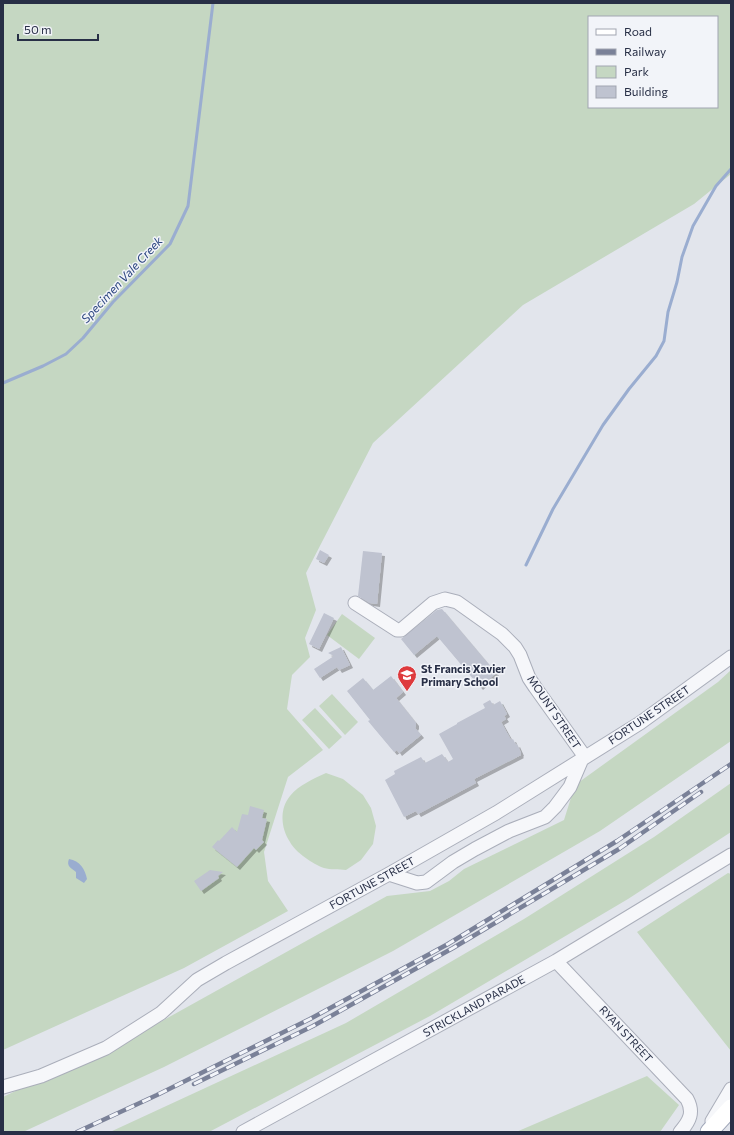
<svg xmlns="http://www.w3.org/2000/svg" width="734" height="1135" font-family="Commissioner,sans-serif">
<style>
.green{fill:#c5d7c2;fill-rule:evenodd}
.water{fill:#9aadd0}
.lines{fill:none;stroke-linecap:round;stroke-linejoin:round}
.stream{stroke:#9aadd0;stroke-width:3}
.building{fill:#bfc3d0;filter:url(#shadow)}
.minor-casing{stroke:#aaaeba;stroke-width:15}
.major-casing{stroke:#a0a7b9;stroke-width:19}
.minor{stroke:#f6f7fa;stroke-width:13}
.major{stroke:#fff;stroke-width:17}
.rail-casing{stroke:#7a8198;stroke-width:4.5}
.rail{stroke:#f2f4f9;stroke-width:3;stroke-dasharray:9;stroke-linecap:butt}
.labels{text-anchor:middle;stroke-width:3;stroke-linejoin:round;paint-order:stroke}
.poi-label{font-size:11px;font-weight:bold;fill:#282f46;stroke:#f2f4f9;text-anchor:start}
.street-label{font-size:11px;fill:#282f46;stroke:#f2f4f9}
.water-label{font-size:12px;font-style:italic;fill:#2d4780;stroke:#f2f4f9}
</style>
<defs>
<filter id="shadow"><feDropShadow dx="3" dy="3" stdDeviation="0" flood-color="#0004"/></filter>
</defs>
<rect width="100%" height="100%" fill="#e2e5ec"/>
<path class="green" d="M 3,3 L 731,3 L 731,174 L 694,204 L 523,305 L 373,443 L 306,573 L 316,610 L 305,638 L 310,657 L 292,675 L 287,709 L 323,750 L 288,777 L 264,852 L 268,881 L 288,911 L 184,968 L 3,1050 ZM 589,17 L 717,17 L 717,107 L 589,107 Z
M 342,614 L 375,638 L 359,659 L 327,635 Z
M 731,670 L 731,741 L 600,831 L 393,951 L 164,1067 L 23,1132 L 3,1132 L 3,1097 L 162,1021 L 387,896 L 430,891 L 449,881 L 464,869 L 564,820 L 575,785 L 718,682 Z
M 332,694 L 358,722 L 345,735 L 319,706 Z
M 315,708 L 342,737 L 329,749 L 302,720 Z
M 326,773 L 343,779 L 363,795 L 371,808 L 376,826 L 373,844 L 361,860 L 346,870 C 339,869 330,870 324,868 C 313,864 295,852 290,842 C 281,829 279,809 290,796 C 299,785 313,779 326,773 Z
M 731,783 L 731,832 L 628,899 L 430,1016 L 209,1132 L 110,1132 L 346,1023 L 524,919 L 654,837 Z
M 728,873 L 731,874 L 731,1051 L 637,932 Z
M 647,1076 L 679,1105 L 660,1132 L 516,1132 Z"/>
<path class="water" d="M 69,859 C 80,861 85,869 87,879 L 84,883 L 76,878 L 76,872 C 71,868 66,866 69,859 Z"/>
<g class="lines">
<path class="stream" d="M 3,383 L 43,366 L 66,354 L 83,338 L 113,302 L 170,244 L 188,206 L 213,3
M 526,565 L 553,509 L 603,425 L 629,389 L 656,356 L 664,341 L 668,312 L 677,282 L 682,257 L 693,226 L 716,186 L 731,169"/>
</g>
<path class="building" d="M 320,550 L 329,555 L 324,563 L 316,559 Z
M 363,551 L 382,553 L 377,604 L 370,603 L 358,596 Z
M 442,609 L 496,673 L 480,687 L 437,636 L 414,655 L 401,639 L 437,610 Z
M 324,613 L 334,618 L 319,649 L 309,644 Z
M 341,647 L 350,665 L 339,670 L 337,667 L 320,678 L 314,669 L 334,656 L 328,653 Z
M 391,676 L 403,692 L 396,698 L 416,723 L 416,726 L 415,728 L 421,735 L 399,753 L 397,750 L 394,752 L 368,721 L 370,720 L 347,691 L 363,678 L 373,690 Z
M 490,700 L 493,705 L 500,701 L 507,714 L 504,716 L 506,719 L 501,722 L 511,740 L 513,739 L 516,745 L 517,744 L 521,753 L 520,754 L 521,755 L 474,779 L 476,783 L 418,814 L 416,811 L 404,817 L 385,780 L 395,774 L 394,771 L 421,757 L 425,763 L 442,754 L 448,762 L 453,759 L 439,734 L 457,724 L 457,723 L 485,708 L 483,704 Z
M 250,806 L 264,810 L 262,818 L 267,819 L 262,840 L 264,842 L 256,850 L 254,848 L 237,867 L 212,847 L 218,840 L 219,841 L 232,827 L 237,832 L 242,814 L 248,815 Z
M 210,870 L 223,872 L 218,876 L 219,878 L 201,891 L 194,881 Z"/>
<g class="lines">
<g class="minor-casing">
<path id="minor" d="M 355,603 L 397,630 L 401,630 L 433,603 L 445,599 L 457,602 L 502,634 L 515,647 L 520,655 L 529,678 L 535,687 L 585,757
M 389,874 L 417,883 L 426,882 L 453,862 L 475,849 L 509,831 L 545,817 L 555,807 L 570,787 L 582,759
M 556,961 L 687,1099 C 694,1112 690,1121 680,1132
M 3,1087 L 41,1076 L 106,1048 L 161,1013 L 197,980 L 226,963 L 389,874 L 496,813 L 640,723 L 731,657
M 712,1121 L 731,1089
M 243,1132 L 556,961 L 731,855"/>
</g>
<g class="major-casing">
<path id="major" d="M 709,1132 L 731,1108"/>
</g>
<use href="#minor" class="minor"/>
<use href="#major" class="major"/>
<g class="rail-casing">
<path id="rail" d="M 194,1084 L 313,1026 L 453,948 L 619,849 L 701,792
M 77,1132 L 157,1095 L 310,1019 L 448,944 L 617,841 L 731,764"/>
</g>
<use href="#rail" class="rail"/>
</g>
<defs>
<g id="school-pin" transform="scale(1)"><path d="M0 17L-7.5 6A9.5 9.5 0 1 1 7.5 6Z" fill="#de3a3d" stroke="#f2f4f9"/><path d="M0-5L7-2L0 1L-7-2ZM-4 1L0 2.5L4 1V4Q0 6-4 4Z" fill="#fff"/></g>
</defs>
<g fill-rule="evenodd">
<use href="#school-pin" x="407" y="675"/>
</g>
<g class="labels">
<g class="poi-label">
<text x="421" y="673">St Francis Xavier<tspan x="421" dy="13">Primary School</tspan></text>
</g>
<g class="street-label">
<text transform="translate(554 712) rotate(56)" y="4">MOUNT STREET</text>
<text transform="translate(649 715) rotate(-34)" y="4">FORTUNE STREET</text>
<text transform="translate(372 883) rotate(-29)" y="4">FORTUNE STREET</text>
<text transform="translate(474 1006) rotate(-29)" y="4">STRICKLAND PARADE</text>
<text transform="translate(626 1034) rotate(47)" y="4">RYAN STREET</text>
</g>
<g class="water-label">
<text transform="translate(122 280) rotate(-47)" y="4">Specimen Vale Creek</text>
</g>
</g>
<rect width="734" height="1135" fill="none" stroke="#282f46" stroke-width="8"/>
<rect x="588" y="16" width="130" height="92" fill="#f2f4f9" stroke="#a1a5b1"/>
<rect x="596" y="29" width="20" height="6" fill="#ffffff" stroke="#a1a5b1"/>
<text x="624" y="36" font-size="12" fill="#282f46">Road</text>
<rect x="596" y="49" width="20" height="6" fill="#7a8198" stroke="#a1a5b1"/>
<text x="624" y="56" font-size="12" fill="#282f46">Railway</text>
<rect x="596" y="66" width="20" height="12" fill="#c5d7c2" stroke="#a1a5b1"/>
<text x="624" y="76" font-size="12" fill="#282f46">Park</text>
<rect x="596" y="86" width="20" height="12" fill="#bfc3d0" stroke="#a1a5b1"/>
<text x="624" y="96" font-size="12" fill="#282f46">Building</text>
<path d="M18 34v6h80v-6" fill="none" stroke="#282f46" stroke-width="2"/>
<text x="24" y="34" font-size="12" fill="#282f46" stroke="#f2f4f9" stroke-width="3" paint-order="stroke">50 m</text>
</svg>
